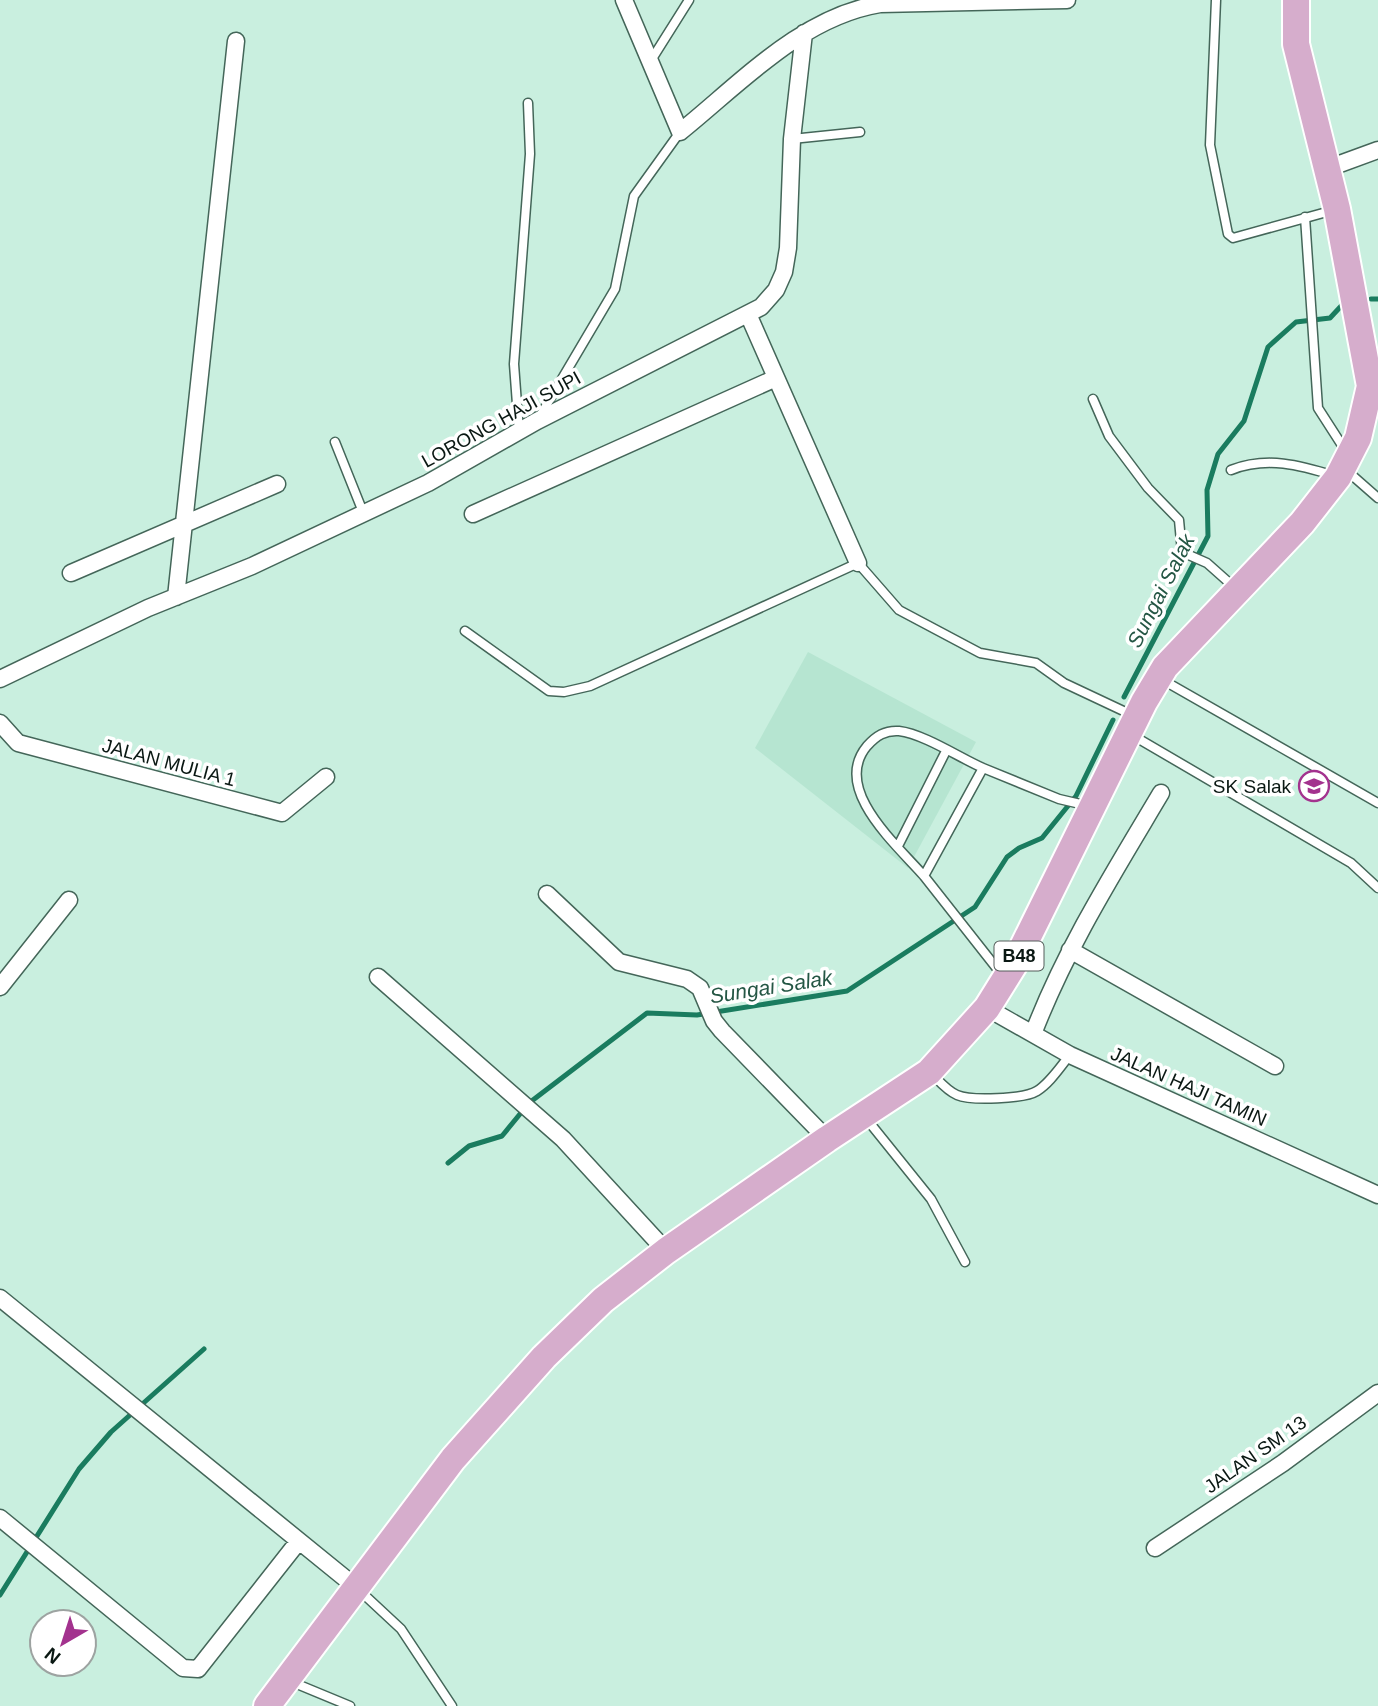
<svg xmlns="http://www.w3.org/2000/svg" width="1378" height="1706" font-family="Helvetica,sans-serif">
<style>
.built{fill:#b6e5d1}
.lines{fill:none;stroke-linecap:round;stroke-linejoin:round}
.stream{stroke:#1a7c5f;stroke-width:5}
.service-casing{stroke:#446659;stroke-width:11}
.minor-casing{stroke:#446659;stroke-width:19}
.primary-casing{stroke:#fff;stroke-width:30}
.service{stroke:#fff;stroke-width:8}
.minor{stroke:#fff;stroke-width:16}
.primary{stroke:#d6adcc;stroke-width:26}
.labels{text-anchor:middle;stroke-width:7;stroke-linejoin:round;paint-order:stroke}
.shield{fill:#fff;stroke:#545d5a;stroke-width:2}
.shield-label{font-size:18px;font-weight:bold;fill:#0a1813}
.street-label{font-size:19px;fill:#0a1813;stroke:#fff}
.poi-label{font-size:19px;fill:#0a1813;stroke:#fff;text-anchor:end}
.water-label{font-size:21px;font-style:italic;fill:#245644;stroke:#fff}
</style>
<rect width="100%" height="100%" fill="#c9efdf"/>
<path class="built" d="M 808,652 L 976,742 L 908,868 L 755,748 Z"/>
<g class="lines">
<path class="stream" d="M 1371,299 L 1378,299
M 1124,697 L 1208,536 L 1207,490 L 1218,454 L 1244,421 L 1268,347 L 1296,322 L 1330,318 L 1343,304
M 448,1163 L 469,1146 L 502,1136 L 529,1103 L 647,1013 L 697,1015 L 847,991 L 975,907 L 1007,857 L 1019,848 L 1042,838 L 1076,796 L 1113,720
M 0,1595 L 79,1469 L 111,1432 L 204,1349"/>
<g class="service-casing">
<path id="service" d="M 1216,0 L 1210,145 L 1228,234 L 1233,238 L 1334,210
M 650,62 L 689,0
M 792,139 L 860,132
M 1305,217 L 1318,408 L 1345,450
M 1093,399 L 1109,436 L 1148,488 L 1179,520 L 1182,552 L 1207,563 L 1234,587
M 540,416 L 615,289 L 634,196 L 680,132
M 519,431 L 514,364 L 530,154 L 528,103
M 335,442 L 363,512
M 1231,470 C 1267,456 1300,465 1335,476
M 1346,470 L 1378,498
M 465,631 L 549,691 L 564,692 L 590,686 L 858,563 L 899,610 L 980,653 L 1036,663 L 1064,683 L 1132,715
M 1161,679 L 1378,803
M 1132,735 L 1351,863 L 1378,888
M 898,846 L 946,751
M 924,876 C 897,845 831,789 867,746 C 876,736 885,730 899,731 C 924,734 960,758 983,768
M 1002,975 L 924,876 L 983,768 L 1059,799 L 1089,806
M 932,1074 C 939,1081 947,1091 957,1095 C 971,1101 1024,1099 1037,1091 C 1050,1083 1060,1067 1070,1055
M 865,1117 L 931,1199 L 965,1262
M 358,1589 L 401,1629 L 452,1706
M 292,1682 L 350,1706"/>
</g>
<g class="minor-casing">
<path id="minor" d="M 624,0 L 680,132 C 741,83 801,17 880,4 L 1067,0
M 1326,169 L 1378,150
M 748,314 L 858,563
M 473,514 L 776,378
M 71,573 L 277,484
M 176,597 L 236,41
M 0,679 L 148,608 L 252,566 L 428,483 L 537,421 L 761,307 L 776,290 L 784,272 L 788,248 L 792,139 L 804,33
M 0,723 L 18,743 L 282,813 L 326,777
M 547,894 L 619,962 L 687,979 L 700,988 L 714,1021 L 722,1031 L 827,1139
M 1070,950 L 1275,1066
M 378,977 L 563,1139 L 666,1251
M 0,987 L 69,900
M 987,1008 L 1070,1055 L 1378,1195
M 1033,1034 C 1066,948 1114,872 1161,793
M 0,1298 L 357,1588
M 0,1518 L 183,1668 L 198,1669 L 298,1542
M 1155,1548 L 1283,1463 L 1378,1393"/>
</g>
<g class="primary-casing">
<path id="primary" d="M 267,1706 L 453,1459 L 544,1357 L 603,1300 L 666,1251 L 827,1139 L 929,1072 L 987,1008 L 1015,963 L 1144,702 L 1165,667 L 1302,523 L 1338,477 L 1358,438 L 1370,386 L 1337,209 L 1296,44 L 1296,0"/>
</g>
<use href="#service" class="service"/>
<use href="#minor" class="minor"/>
<use href="#primary" class="primary"/>
</g>
<defs>
<g id="school-ring" transform="scale(1.575)"><circle r="9.5" fill="#fff" stroke="#a3328e" stroke-width="1.5"/><path d="M0-5L7-2L0 1L-7-2ZM-4 1L0 2.5L4 1V4Q0 6-4 4Z" fill="#a3328e"/></g>
</defs>
<g fill-rule="evenodd">
<use href="#school-ring" x="1314" y="786"/>
</g>
<g class="labels">
<rect class="shield" x="994.5" y="941.5" width="49" height="29" rx="5"/>
<g class="shield-label">
<text x="1019" y="962">B48</text>
</g>
<g class="street-label">
<text transform="translate(501 419) rotate(-29)" y="7">LORONG HAJI SUPI</text>
<text transform="translate(169 762) rotate(15)" y="7">JALAN MULIA 1</text>
<text transform="translate(1189 1086) rotate(24)" y="7">JALAN HAJI TAMIN</text>
<text transform="translate(1255 1454) rotate(-35)" y="7">JALAN SM 13</text>
</g>
<g class="poi-label">
<text x="1291" y="793">SK Salak</text>
</g>
<g class="water-label">
<text transform="translate(1161 591) rotate(-63)" y="7">Sungai Salak</text>
<text transform="translate(771 987) rotate(-9)" y="7">Sungai Salak</text>
</g>
</g>
<g transform="translate(63 1643) rotate(219)"><circle r="33" fill="#ffffff" stroke="#9da3a1" stroke-width="2"/>
<path d="M0-5L12 26L0 18L-12 26Z" fill="#a3328e"/>
<text y="-10" font-size="19" font-weight="bold" text-anchor="middle" fill="#0a1813">N</text>
</g>
</svg>
